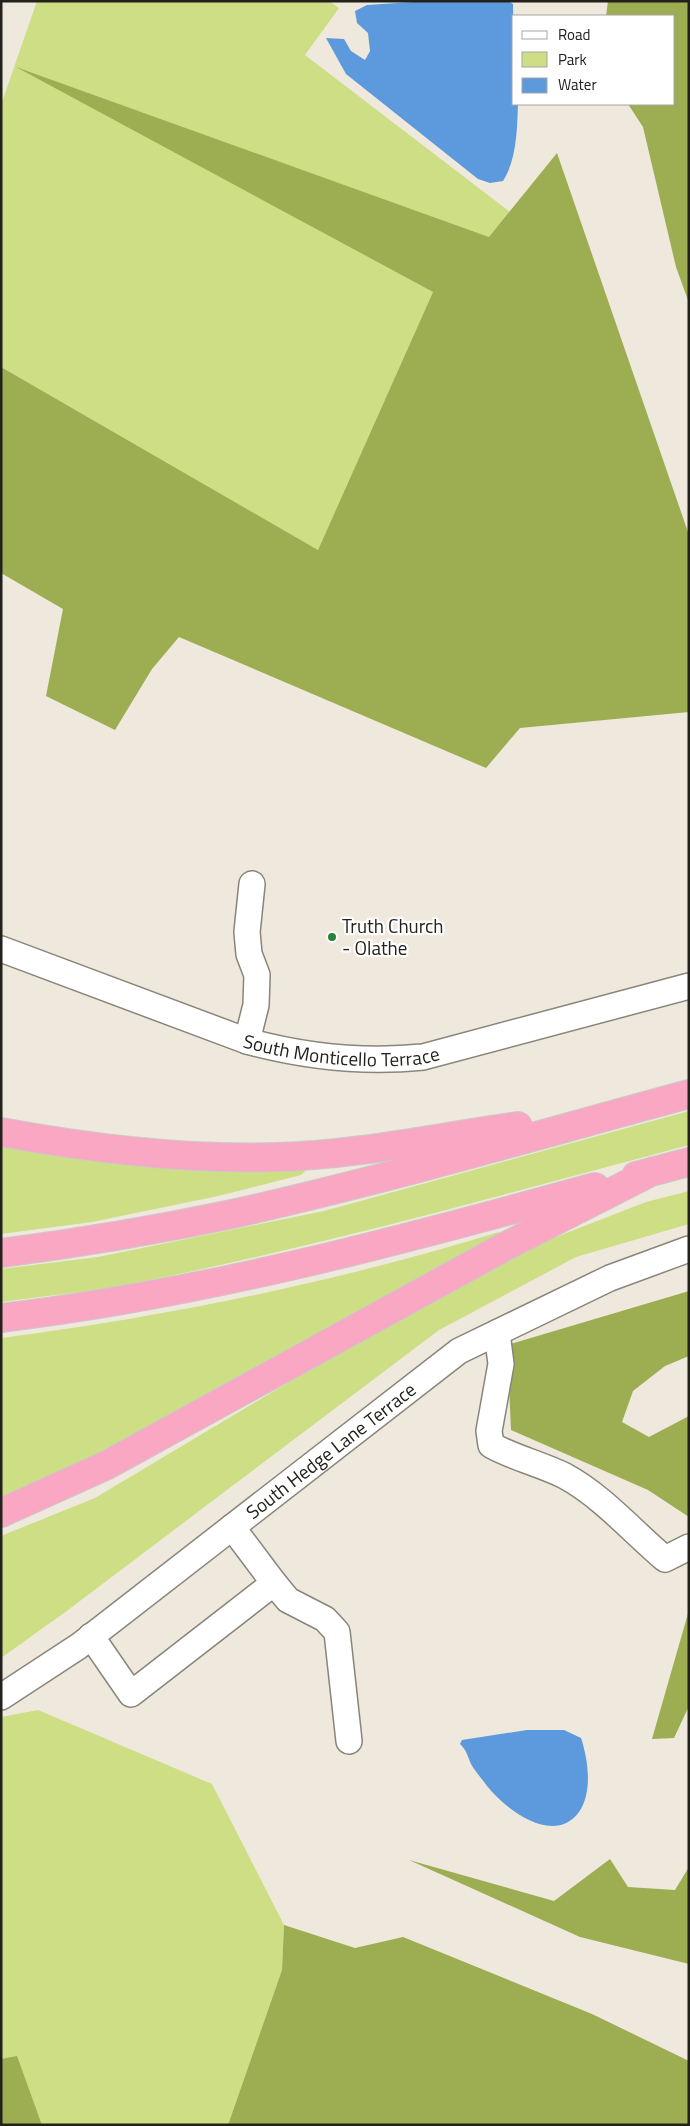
<svg xmlns="http://www.w3.org/2000/svg" width="690" height="2126" font-family="'Titillium Web',sans-serif">
<style>
.green{fill:#cdde84}
.forest{fill:#9dad51}
.water{fill:#5d99dd}
.lines{fill:none;stroke-linecap:round;stroke-linejoin:round}
.minor-casing{stroke:#89857a;stroke-width:28}
.highway-casing{stroke:#cacac9;stroke-width:30}
.minor{stroke:#fff;stroke-width:25}
.highway{stroke:#faa7c3;stroke-width:28}
.poi-dot{fill:#268436;stroke:#fff;stroke-width:2}
.labels{text-anchor:middle;stroke-width:4.5;stroke-linejoin:round;paint-order:stroke}
.poi-label{font-size:19px;fill:#22211c;stroke:#fff;text-anchor:start}
.street-label{font-size:19px;fill:#22211c;stroke:#fff}
</style>
<rect width="100%" height="100%" fill="#eee9dc"/>
<path class="green" d="M 37,1 L 329,1 L 339,8 L 305,55 L 510,212 L 489,237 L 21,69 L 433,292 L 318,550 L 1,367 L 1,105 Z
M 689,1111 L 689,1145 C 501,1195 315,1248 125,1285 C 84,1293 42,1296 1,1302 L 1,1269 L 98,1257 L 324,1211 Z
M 1,1142 L 314,1163 L 301,1175 L 218,1196 L 92,1222 L 1,1234 Z
M 689,1191 L 689,1224 L 576,1257 L 439,1330 L 64,1613 L 1,1658 L 1,1536 L 95,1498 L 388,1323 L 515,1253 L 646,1202 Z
M 499,1232 L 499,1237 L 152,1430 L 1,1503 L 1,1338 C 169,1316 337,1282 499,1232 Z
M 38,1710 L 212,1784 L 284,1925 L 282,1970 L 228,2125 L 42,2125 L 17,2057 L 1,2059 L 1,1717 Z"/>
<path class="forest" d="M 608,1 L 689,1 L 689,303 L 676,267 L 643,127 L 628,104 L 674,104 L 674,16 L 606,16 Z
M 16,67 L 489,237 L 557,153 L 689,535 L 689,712 L 520,728 L 486,768 L 179,637 L 152,669 L 115,730 L 46,696 L 63,609 L 1,573 L 1,367 L 318,550 L 433,292 Z
M 689,1291 L 689,1356 L 665,1366 L 633,1391 L 622,1422 L 649,1437 L 689,1416 L 689,1517 L 648,1490 L 511,1430 L 507,1345 Z
M 689,1610 L 689,1706 L 674,1738 L 652,1739 Z
M 610,1859 L 628,1887 L 675,1890 L 689,1867 L 689,1964 L 580,1937 L 409,1860 L 554,1901 Z
M 284,1925 L 355,1948 L 403,1937 L 592,2014 L 689,2061 L 689,2125 L 228,2125 L 282,1970 Z
M 17,2056 L 42,2125 L 1,2125 L 1,2059 Z"/>
<path class="water" d="M 429,1 L 508,1 L 513,4 L 514,104 L 518,104 C 517,129 517,159 503,181 L 490,183 L 478,179 L 346,74 L 326,38 L 344,39 L 351,51 L 365,60 L 370,51 L 368,33 L 357,23 L 355,11 L 367,5 Z
M 527,1730 L 564,1730 L 581,1738 C 588,1759 593,1792 579,1812 C 554,1846 506,1810 487,1786 C 482,1779 475,1771 471,1764 C 467,1755 467,1751 460,1744 L 462,1740 Z"/>
<g class="lines">
<g class="minor-casing">
<g id="minor">
<path id="s1" d="M 1,949 L 247,1041 C 306,1057 363,1063 423,1057 L 689,986"/>
<path d="M 247,1041 L 256,1005 L 257,975 L 249,954 L 247,932 L 252,884"/>
<path d="M 497,1333 L 501,1364 L 489,1431 L 491,1445 C 514,1458 541,1464 565,1476 C 602,1496 633,1532 665,1559 L 689,1547"/>
<path d="M 274,1583 L 288,1600 L 325,1619 L 337,1632 L 349,1741"/>
<path d="M 91,1636 L 131,1694 L 274,1583 L 232,1527"/>
<path id="s2" d="M 1,1697 L 79,1646 L 459,1351 L 610,1278 L 689,1249"/>
</g>
</g>
<g class="highway-casing">
<path id="highway" d="M 1,1132 C 93,1149 184,1160 277,1157 C 358,1155 439,1137 518,1126
M 636,1176 L 689,1162
M 1,1253 C 79,1243 156,1230 232,1214 C 386,1180 537,1135 689,1094
M 1,1318 C 203,1294 399,1241 595,1187
M 1,1513 L 107,1465 L 506,1246 L 653,1171"/>
</g>
<use href="#minor" class="minor"/>
<use href="#highway" class="highway"/>
</g>
<circle class="poi-dot" cx="332" cy="937" r="5"/>
<g class="labels">
<g class="poi-label">
<text x="342" y="933">Truth Church<tspan x="342" dy="22">- Olathe</tspan></text>
</g>
<g class="street-label">
<text dy="7" stroke="none"><textPath href="#s1" startOffset="358">South Monticello Terrace</textPath></text>
<text dy="7" stroke="none"><textPath href="#s2" startOffset="412">South Hedge Lane Terrace</textPath></text>
</g>
</g>
<rect width="690" height="2126" fill="none" stroke="#22211c" stroke-width="5"/>
<rect x="512" y="15" width="162" height="90" fill="#ffffff" stroke="#a7a6a4"/>
<rect x="522" y="31" width="25" height="8" fill="#ffffff" stroke="#a7a6a4"/>
<text x="558" y="40" font-size="15" fill="#22211c">Road</text>
<rect x="522" y="52" width="25" height="15" fill="#cdde84" stroke="#a7a6a4"/>
<text x="558" y="65" font-size="15" fill="#22211c">Park</text>
<rect x="522" y="78" width="25" height="15" fill="#5d99dd" stroke="#a7a6a4"/>
<text x="558" y="90" font-size="15" fill="#22211c">Water</text>
</svg>
